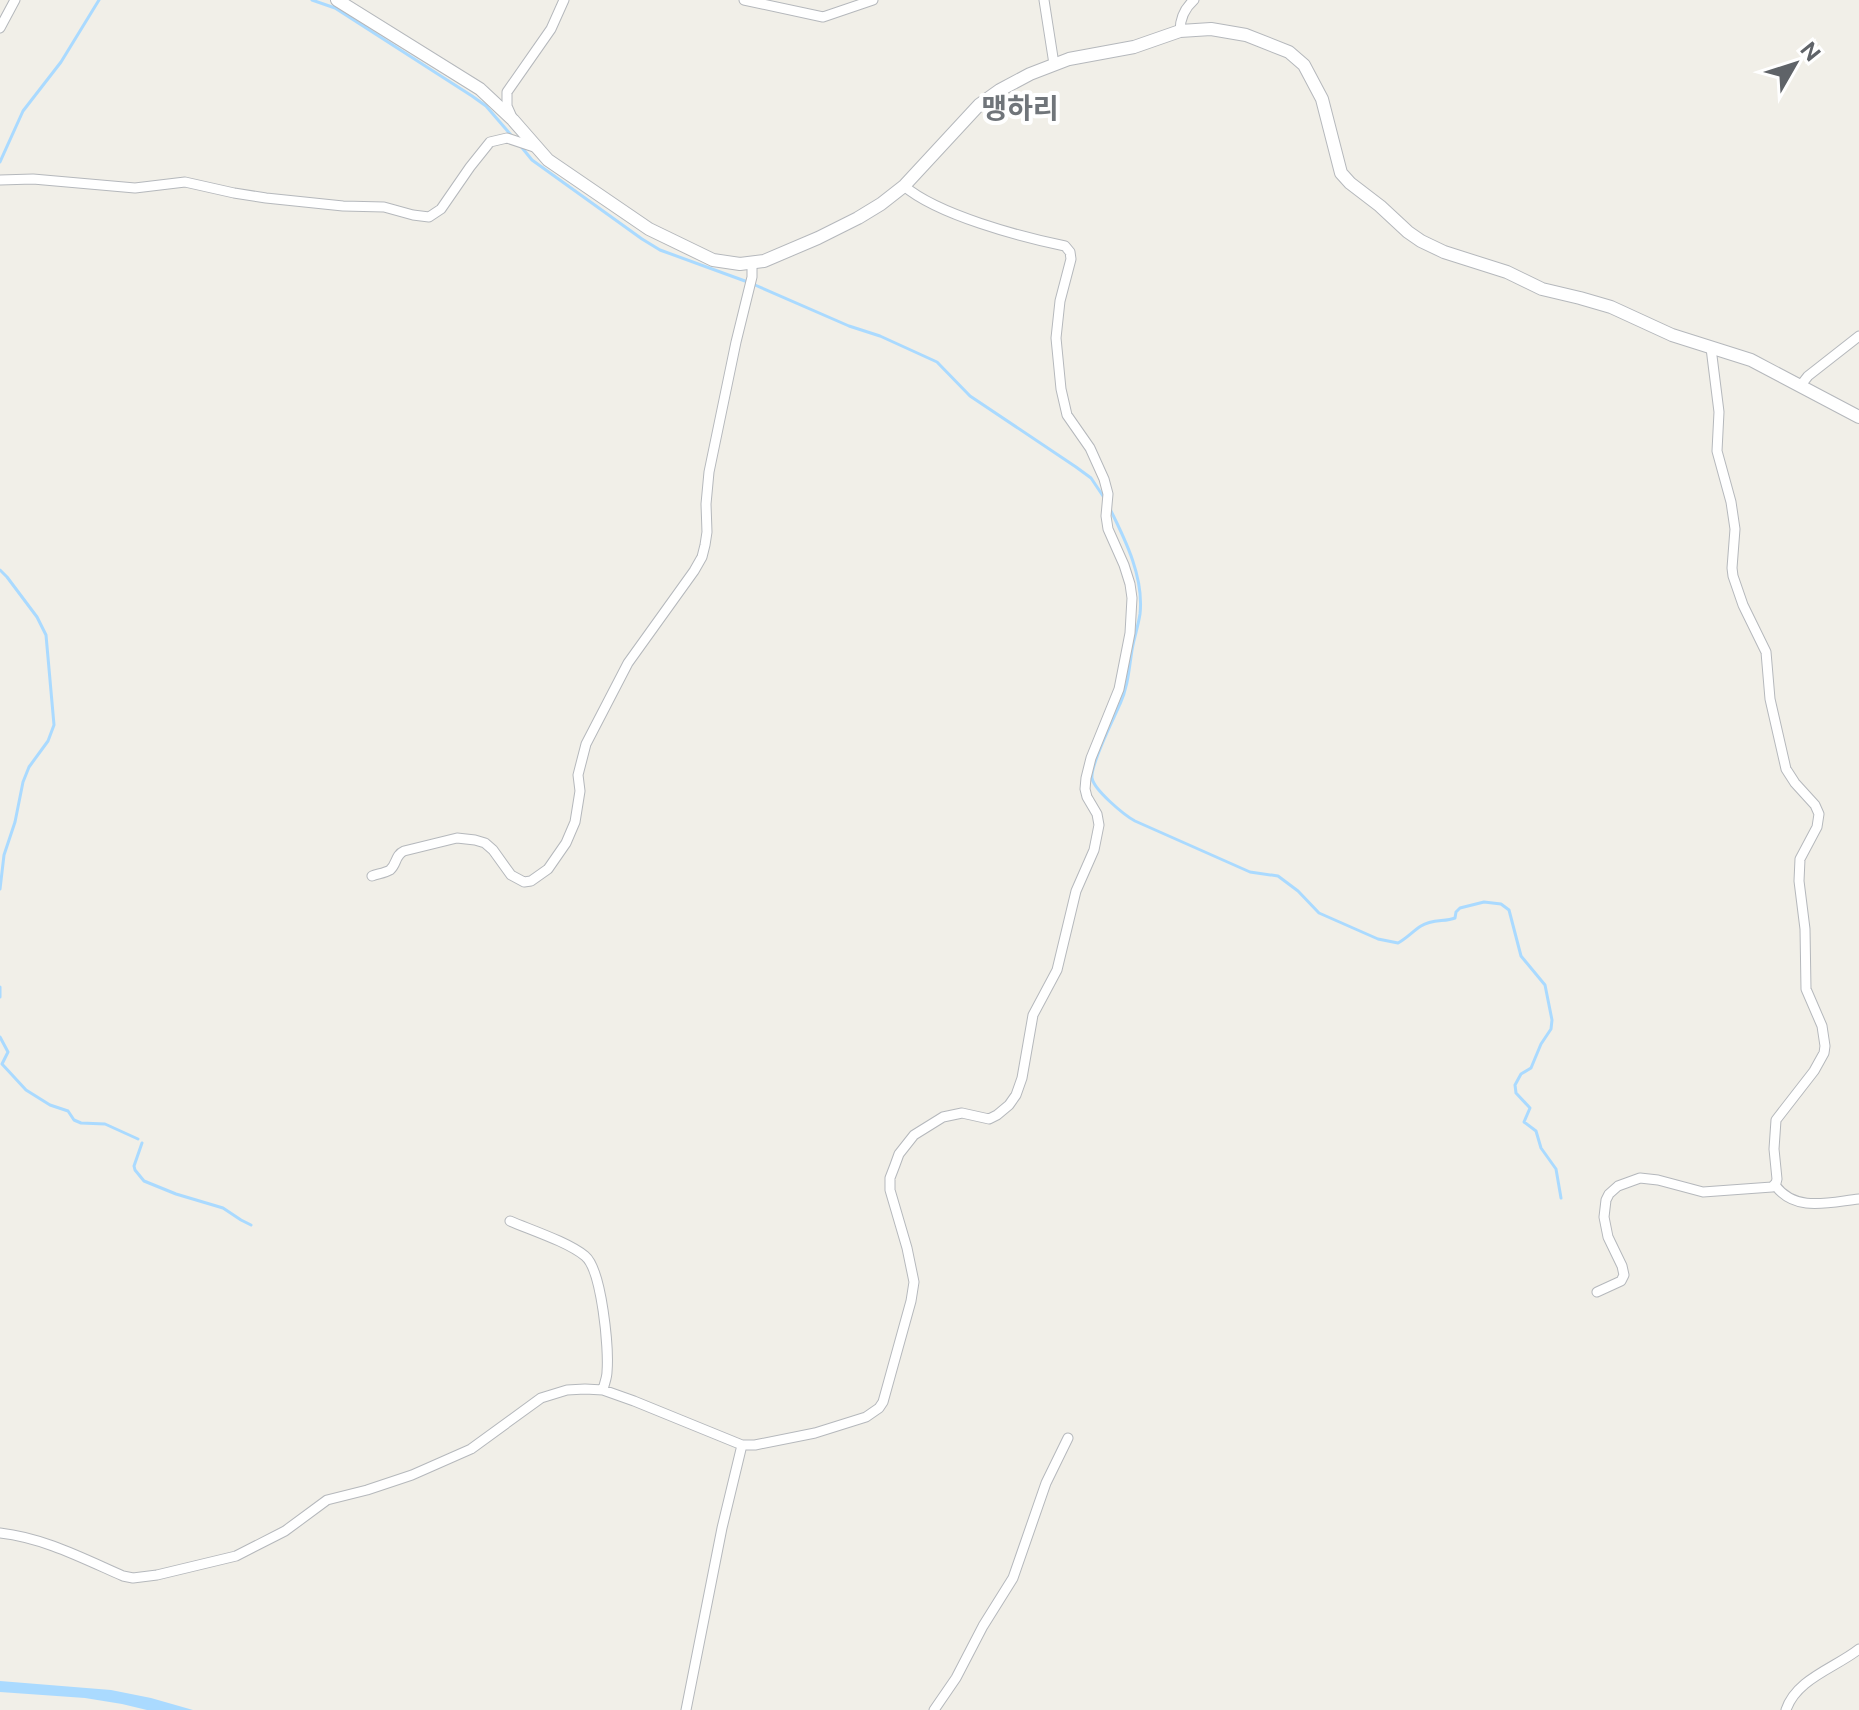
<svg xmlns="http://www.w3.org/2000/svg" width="1859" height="1710" font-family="'Public Sans','Noto Sans KR',sans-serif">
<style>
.water{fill:#aadaff}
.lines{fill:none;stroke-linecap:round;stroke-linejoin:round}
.stream{stroke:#aadaff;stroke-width:3}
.minor-casing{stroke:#b5b8bc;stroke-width:11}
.tertiary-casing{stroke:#b5b8bc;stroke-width:14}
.minor{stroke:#fff;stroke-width:9}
.tertiary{stroke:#fff;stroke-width:12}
.labels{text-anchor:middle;stroke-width:8;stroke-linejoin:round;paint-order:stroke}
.quarter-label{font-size:28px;font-weight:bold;fill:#70757a;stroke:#fff}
</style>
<rect width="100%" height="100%" fill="#f1efe8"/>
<path class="water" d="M 0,1681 L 111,1690 L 151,1698 L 193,1710 L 147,1710 L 122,1704 L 85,1698 L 0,1692 Z"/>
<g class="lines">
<path class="stream" d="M 312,0 L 335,8 L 472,96 L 486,106 L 511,135
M 519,144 L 532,160 L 642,239 L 660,250 L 745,281
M 0,162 L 23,111 L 61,62 L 99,0
M 755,285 L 849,326 L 880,336 L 937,362 L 970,396 L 1076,467 L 1091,478 L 1105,499
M 1110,509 C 1126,541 1144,578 1140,614 C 1138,627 1134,638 1132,650 C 1129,669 1128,687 1120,704 C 1114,718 1090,765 1092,778 C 1094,790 1124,815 1135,821 L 1250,872 L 1278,876 L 1298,891 L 1319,913 L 1378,939 L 1398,943 C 1407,938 1413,931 1421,926 C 1432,919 1445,922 1455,918 L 1456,912 L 1460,908 L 1484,902 L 1501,904 L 1509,910 L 1521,956 L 1545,985 L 1552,1020 L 1551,1029 L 1541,1044 L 1531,1068 L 1521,1074 L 1515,1085 L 1516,1093 L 1530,1108 L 1524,1122 L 1536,1131 L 1541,1148 L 1556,1169 L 1561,1198
M 0,570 L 7,577 L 37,617 L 46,635 L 54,725 L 48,741 L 29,767 L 23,782 L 15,822 L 4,855 L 0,889
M 0,987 L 0,997
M 0,1037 L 8,1052 L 2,1064 L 26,1090 L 50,1105 L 68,1111 L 74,1120 L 81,1123 L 105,1124 L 138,1139
M 142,1143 L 134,1166 L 135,1170 L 144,1181 L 176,1194 L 223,1208 L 241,1220 L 251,1225"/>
<g class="minor-casing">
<path id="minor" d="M 744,0 L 823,17 L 873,0
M 1044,0 L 1054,64
M 0,28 L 15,0
M 1180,31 C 1180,19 1185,8 1194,0
M 511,115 L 507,106 L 507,92 L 551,29 L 564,0
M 0,180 L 33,179 L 135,188 L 185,182 L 234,193 L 266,198 L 343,206 L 384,207 L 413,215 L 429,217 L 441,209 L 470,167 L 490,142 L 507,138 L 534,147
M 1801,385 L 1808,376 L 1859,336
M 372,876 C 377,874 385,873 390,870 C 397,864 395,855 404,851 L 457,838 L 475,840 L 485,843 L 493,850 L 511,875 L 524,882 L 531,881 L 548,869 L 566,843 L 575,822 L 580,791 L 578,775 L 586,744 L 628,663 L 694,571 L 702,557 L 705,545 L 707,532 L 706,504 L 709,472 L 736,342 L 752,277 L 752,263
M 1775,1185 C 1795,1213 1830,1202 1859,1199
M 510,1221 C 531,1230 568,1242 585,1256 C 602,1270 609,1349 607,1372 C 607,1378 604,1384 603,1390
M 1597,1292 L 1621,1281 L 1624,1275 L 1622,1266 L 1608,1237 L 1604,1217 L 1606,1200 L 1609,1194 L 1618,1186 L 1640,1178 L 1658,1180 L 1703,1192 L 1772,1187 L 1776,1183 L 1777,1179 L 1774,1149 L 1776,1120 L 1814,1071 L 1824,1053 L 1825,1046 L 1822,1026 L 1806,989 L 1805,929 L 1799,881 L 1800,859 L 1817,827 L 1819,814 L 1815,805 L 1795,783 L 1786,769 L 1770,699 L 1766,652 L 1743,605 L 1733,576 L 1732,568 L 1735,529 L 1731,502 L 1717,451 L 1719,412 L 1711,348
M 0,1533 C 44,1538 82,1558 123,1576 L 133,1578 L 157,1575 L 236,1556 L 285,1531 L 327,1500 L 367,1490 L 412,1475 L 471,1449 L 541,1398 L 567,1390 L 585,1389 L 603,1390 L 634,1401 L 742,1445 L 755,1445 L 815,1433 L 866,1417 L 879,1408 L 883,1402 L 911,1301 L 914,1282 L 907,1248 L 890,1190 L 890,1178 L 895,1165 L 899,1154 L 914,1135 L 943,1117 L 962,1113 L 989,1119 L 997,1115 L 1009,1105 L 1016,1095 L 1022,1078 L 1033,1015 L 1057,970 L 1076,891 L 1094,850 L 1099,825 L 1097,814 L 1087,797 L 1085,789 L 1086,778 L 1091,758 L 1119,689 L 1130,633 L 1132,598 L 1130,584 L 1124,565 L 1108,529 L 1106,516 L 1108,494 L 1104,479 L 1090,448 L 1067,415 L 1061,389 L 1056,338 L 1060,301 L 1071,259 L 1070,252 L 1065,246 C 1021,237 938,215 904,186
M 686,1710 L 722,1528 L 742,1445
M 934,1710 L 956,1678 L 983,1626 L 1013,1578 L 1046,1483 L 1068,1438
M 1786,1710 C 1796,1679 1835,1668 1859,1649"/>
</g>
<g class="tertiary-casing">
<path id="tertiary" d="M 337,0 L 480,89 L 513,120 L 548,160 L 649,229 L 713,260 L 740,264 L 764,261 L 818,238 L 858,218 L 881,204 L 904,186 L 979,105 L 1000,90 L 1030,74 L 1069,59 L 1134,47 L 1180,31 L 1211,29 L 1246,35 L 1289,52 L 1304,65 L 1322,99 L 1341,173 L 1350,183 L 1380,206 L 1408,232 L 1421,241 L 1444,252 L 1507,272 L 1542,289 L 1580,298 L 1611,307 L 1672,335 L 1751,360 L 1859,417"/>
</g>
<use href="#minor" class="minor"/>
<use href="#tertiary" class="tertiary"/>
</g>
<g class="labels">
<g class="quarter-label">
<text x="1020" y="118">맹하리</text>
</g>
</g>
<g transform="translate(1795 64) rotate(51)" stroke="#ffffff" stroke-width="6" paint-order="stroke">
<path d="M0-6L14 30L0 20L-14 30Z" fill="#5f6368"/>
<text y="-12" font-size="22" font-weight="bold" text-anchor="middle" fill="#5f6368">N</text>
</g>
</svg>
